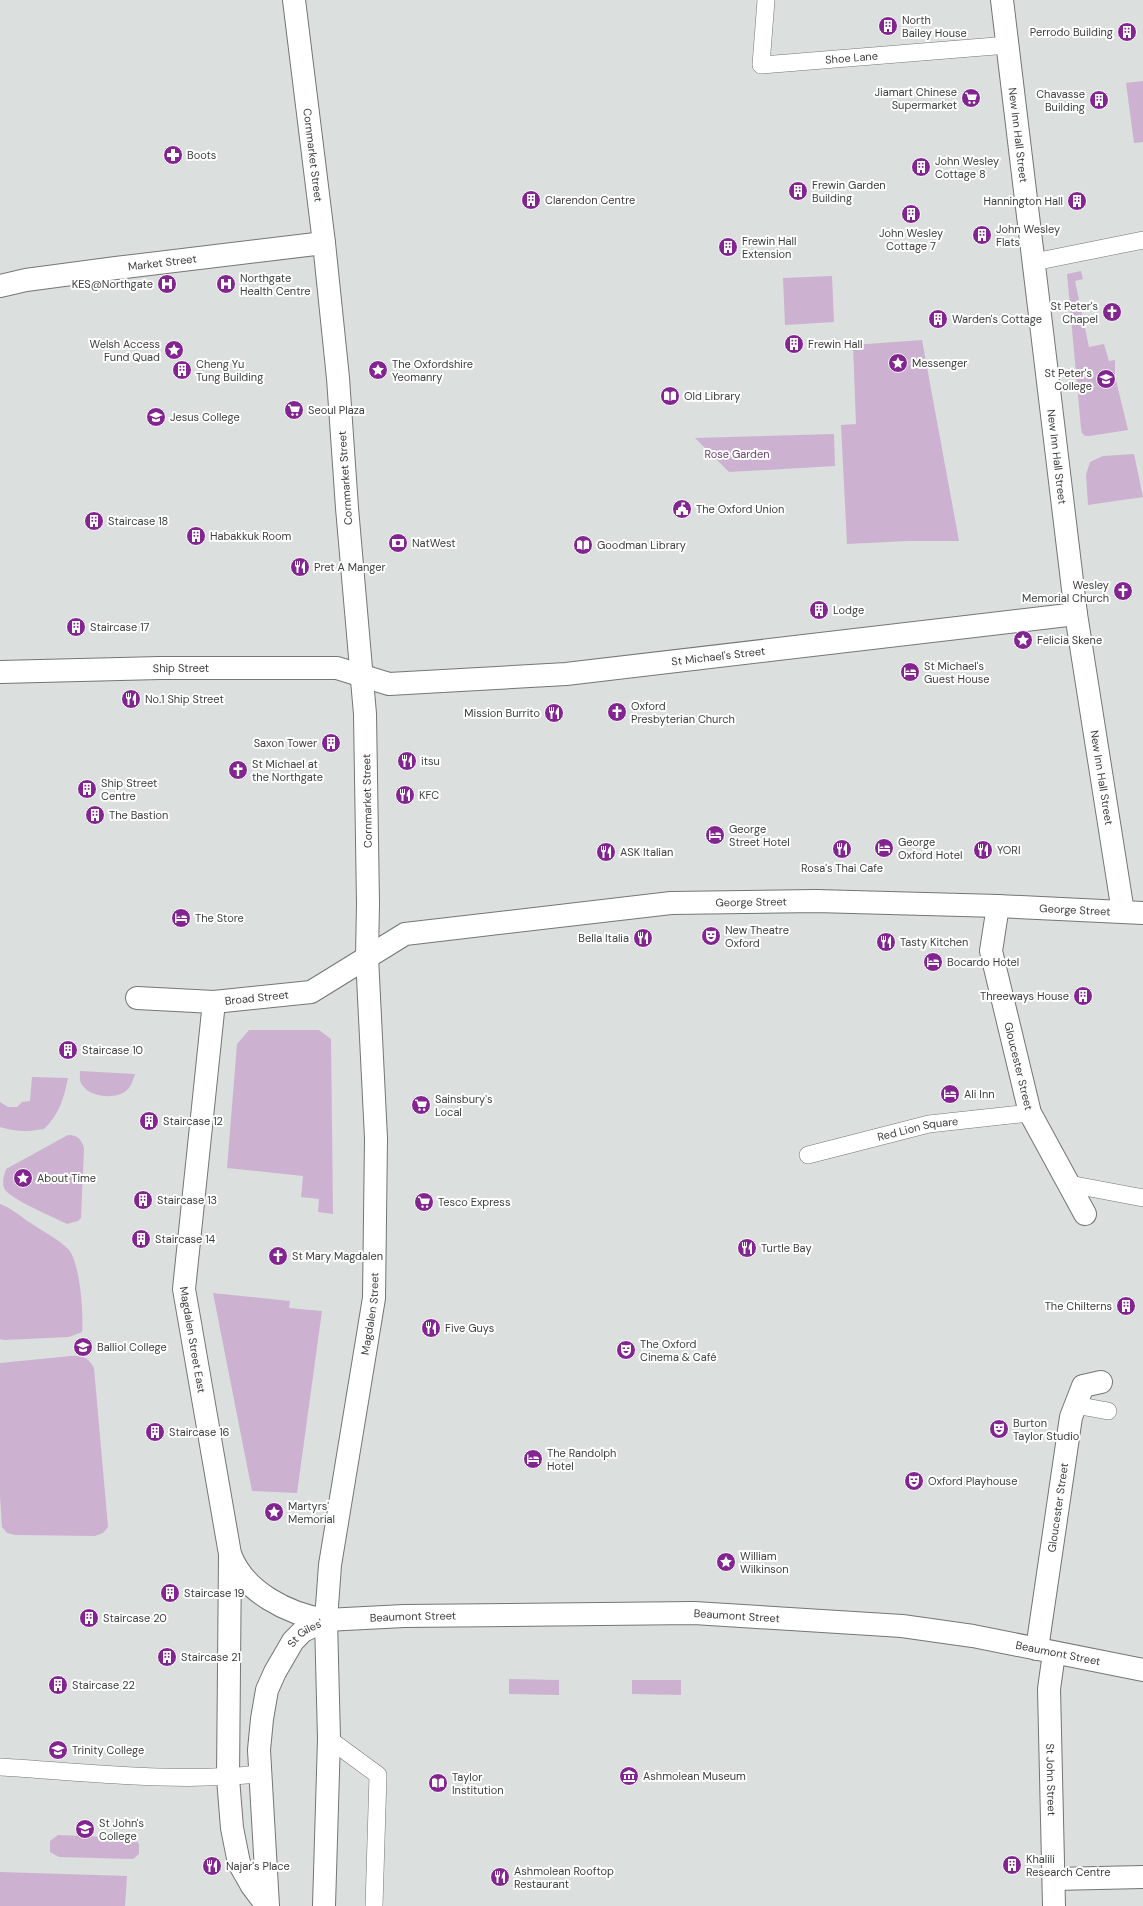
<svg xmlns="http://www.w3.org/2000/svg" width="1143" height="1906" font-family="'DM Sans',sans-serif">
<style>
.green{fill:#ccb2d0}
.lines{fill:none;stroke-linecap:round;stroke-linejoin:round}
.lane-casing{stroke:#727675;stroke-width:18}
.street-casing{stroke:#727675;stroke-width:24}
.primary-casing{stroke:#727675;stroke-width:24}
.lane{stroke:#fff;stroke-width:17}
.street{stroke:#fff;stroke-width:22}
.primary{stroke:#fff;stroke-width:22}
.labels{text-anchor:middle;stroke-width:4;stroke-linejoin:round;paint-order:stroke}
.poi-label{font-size:11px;fill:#3c3d3d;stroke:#fff;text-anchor:start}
.street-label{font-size:11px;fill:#3c3d3d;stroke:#fff}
.park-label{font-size:11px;fill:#6c4072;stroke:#fff}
</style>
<rect width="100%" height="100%" fill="#dbdfde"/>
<path class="green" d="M 1143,81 L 1143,142 L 1134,143 L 1126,83 Z
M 1081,271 L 1083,279 L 1075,281 L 1089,347 L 1104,344 L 1109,361 L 1115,360 L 1115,376 L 1128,430 L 1090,436 L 1085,436 L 1082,433 L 1081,428 L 1067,274 Z
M 832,276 L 834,322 L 785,325 L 783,278 Z
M 922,340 L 959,541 L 908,541 L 847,544 L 841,425 L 856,424 L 853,345 Z
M 834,434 L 835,466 L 729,472 L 695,438 Z
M 1134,454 L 1143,497 L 1088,505 L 1086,475 L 1090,462 L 1103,456 Z
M 249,1030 L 319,1030 L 331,1039 L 333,1214 L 318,1212 L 319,1199 L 301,1197 L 303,1176 L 227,1168 L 237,1044 Z
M 80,1071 L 135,1074 C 133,1079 132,1085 128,1089 C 118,1100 92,1098 83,1086 C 79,1082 80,1076 80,1071 Z
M 32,1077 L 68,1078 C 64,1098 59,1115 44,1129 C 27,1132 16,1132 0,1127 L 0,1102 L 8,1107 L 17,1107 L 22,1102 L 30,1101 Z
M 68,1135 C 78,1135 81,1139 84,1148 L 81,1218 L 78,1221 L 67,1224 C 54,1217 9,1199 4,1188 C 2,1182 4,1175 6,1169 Z
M 0,1204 C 10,1207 20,1216 29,1222 C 42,1231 59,1239 69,1250 C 80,1263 84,1316 82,1332 L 69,1337 L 4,1340 L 0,1339 Z
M 213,1293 L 290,1301 L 289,1308 L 322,1311 L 297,1493 L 252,1491 Z
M 71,1356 C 83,1356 88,1357 94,1368 L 108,1527 L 103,1533 L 95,1536 L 15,1535 L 7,1533 L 2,1527 L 0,1496 L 0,1363 Z
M 509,1679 L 559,1680 L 559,1695 L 509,1694 Z
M 632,1680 L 681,1680 L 681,1695 L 632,1694 Z
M 58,1835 L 134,1838 L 139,1844 L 139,1854 L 133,1859 L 59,1857 L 50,1852 L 50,1841 Z
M 0,1872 L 127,1876 L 125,1906 L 0,1906 Z"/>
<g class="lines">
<g class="lane-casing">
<g id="lane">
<path id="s1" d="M 766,0 L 761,65 L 1008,45"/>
<path d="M 1034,262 L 1143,240"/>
<path id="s2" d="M 808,1155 L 929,1124 L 1030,1113"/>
<path d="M 1069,1184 L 1143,1198"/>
<path d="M 1075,1405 L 1108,1411"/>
<path d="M 329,1739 L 378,1775 L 374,1906"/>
<path d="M 0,1767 C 85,1772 175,1783 259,1774"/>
</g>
</g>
<g class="street-casing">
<g id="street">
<path id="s3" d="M 1002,0 L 1076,614 L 1123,912"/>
<path id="s4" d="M 0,286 L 26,280 L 116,268 L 324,243"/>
<path id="s5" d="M 0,672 L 160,668 L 337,668 L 389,684 L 566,674 L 1076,614"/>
<path id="s6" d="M 998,906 L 991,951 L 1030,1113 L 1085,1214"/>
<path id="s7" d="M 137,998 L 214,1002 L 311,992 L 405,934 L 671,903 L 816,901 L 998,906 L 1143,913"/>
<path id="s8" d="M 214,1002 L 184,1289 L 230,1554 C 244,1592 288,1614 326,1620 L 330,1565 L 374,1298 L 376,1138 L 367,957 L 368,903 L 365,714 L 347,508 L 338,378 L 324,243 L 294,0"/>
<path d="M 230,1555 L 228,1778 L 232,1828 L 239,1863 L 252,1886 L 267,1906"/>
<path id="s9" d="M 1037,1649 L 1071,1417 L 1083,1386 L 1101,1382"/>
<path id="s10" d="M 1054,1653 L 1049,1689 L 1054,1906"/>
<path d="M 1054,1879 L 1143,1877"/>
</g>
</g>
<g class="primary-casing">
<g id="primary">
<path id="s11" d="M 268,1906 L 259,1750 L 262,1719 L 267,1690 L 275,1672 L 293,1641 L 303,1631 L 326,1620 L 404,1616 L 694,1613 L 902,1626 L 973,1636 L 1143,1670"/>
<path d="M 324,1906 L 329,1739 L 326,1620"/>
</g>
</g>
<use href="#lane" class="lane"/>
<use href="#street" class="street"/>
<use href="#primary" class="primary"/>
</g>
<defs>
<g id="building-disc" transform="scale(1)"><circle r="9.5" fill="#832590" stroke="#fff"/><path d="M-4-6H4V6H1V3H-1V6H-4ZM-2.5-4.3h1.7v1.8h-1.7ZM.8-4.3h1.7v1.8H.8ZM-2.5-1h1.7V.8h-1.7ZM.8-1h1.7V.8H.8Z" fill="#fff"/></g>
<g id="supermarket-disc" transform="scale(1)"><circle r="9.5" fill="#832590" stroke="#fff"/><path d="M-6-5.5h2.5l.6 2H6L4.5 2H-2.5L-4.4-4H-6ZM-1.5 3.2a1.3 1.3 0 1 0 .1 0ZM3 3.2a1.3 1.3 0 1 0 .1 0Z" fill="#fff"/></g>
<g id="pharmacy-disc" transform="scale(1)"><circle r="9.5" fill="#832590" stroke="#fff"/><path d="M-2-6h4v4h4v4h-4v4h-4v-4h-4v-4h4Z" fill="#fff"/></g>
<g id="hospital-disc" transform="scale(1)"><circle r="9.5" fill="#832590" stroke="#fff"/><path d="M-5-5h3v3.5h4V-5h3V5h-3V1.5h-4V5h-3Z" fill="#fff"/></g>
<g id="church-disc" transform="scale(1)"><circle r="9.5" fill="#832590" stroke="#fff"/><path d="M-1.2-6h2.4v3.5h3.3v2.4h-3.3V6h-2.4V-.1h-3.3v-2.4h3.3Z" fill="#fff"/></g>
<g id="sight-disc" transform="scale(1)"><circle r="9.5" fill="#832590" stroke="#fff"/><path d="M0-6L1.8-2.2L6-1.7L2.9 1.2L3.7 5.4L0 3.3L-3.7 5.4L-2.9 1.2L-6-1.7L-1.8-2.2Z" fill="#fff"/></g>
<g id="university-disc" transform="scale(1)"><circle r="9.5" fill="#832590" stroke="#fff"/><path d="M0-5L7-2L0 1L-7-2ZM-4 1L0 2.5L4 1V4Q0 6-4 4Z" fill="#fff"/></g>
<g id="library-disc" transform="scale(1)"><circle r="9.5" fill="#832590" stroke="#fff"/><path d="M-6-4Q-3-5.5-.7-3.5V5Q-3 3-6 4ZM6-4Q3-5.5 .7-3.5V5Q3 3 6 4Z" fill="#fff"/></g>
<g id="civic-disc" transform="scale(1)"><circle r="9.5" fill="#832590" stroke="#fff"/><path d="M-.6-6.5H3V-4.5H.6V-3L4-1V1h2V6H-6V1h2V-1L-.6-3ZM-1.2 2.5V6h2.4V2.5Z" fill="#fff"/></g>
<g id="bank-disc" transform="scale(1)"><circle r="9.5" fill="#832590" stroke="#fff"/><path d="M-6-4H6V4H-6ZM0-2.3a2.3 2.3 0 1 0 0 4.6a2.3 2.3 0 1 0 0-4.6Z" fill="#fff"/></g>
<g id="restaurant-disc" transform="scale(1)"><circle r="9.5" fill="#832590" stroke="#fff"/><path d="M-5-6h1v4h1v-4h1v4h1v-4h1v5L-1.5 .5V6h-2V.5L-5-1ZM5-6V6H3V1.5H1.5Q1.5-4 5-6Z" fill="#fff"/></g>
<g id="hotel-disc" transform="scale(1)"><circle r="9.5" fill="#832590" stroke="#fff"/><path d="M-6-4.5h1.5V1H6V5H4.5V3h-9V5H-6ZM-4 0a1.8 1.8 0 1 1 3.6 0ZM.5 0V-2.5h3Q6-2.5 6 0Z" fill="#fff"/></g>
<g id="theatre-disc" transform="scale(1)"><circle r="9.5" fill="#832590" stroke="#fff"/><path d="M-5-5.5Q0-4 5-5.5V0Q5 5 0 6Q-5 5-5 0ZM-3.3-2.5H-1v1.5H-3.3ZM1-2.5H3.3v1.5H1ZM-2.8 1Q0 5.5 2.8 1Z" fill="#fff"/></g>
<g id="museum-disc" transform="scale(1)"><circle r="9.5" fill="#832590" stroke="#fff"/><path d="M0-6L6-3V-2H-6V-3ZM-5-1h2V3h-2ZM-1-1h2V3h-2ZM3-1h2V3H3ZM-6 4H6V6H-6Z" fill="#fff"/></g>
</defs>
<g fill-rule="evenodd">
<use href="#building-disc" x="888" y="26"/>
<use href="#building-disc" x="1127" y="32"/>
<use href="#supermarket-disc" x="971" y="98"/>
<use href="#building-disc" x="1099" y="100"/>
<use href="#pharmacy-disc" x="173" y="155"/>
<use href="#building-disc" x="921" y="167"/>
<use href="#building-disc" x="798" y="191"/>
<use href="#building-disc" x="531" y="200"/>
<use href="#building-disc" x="1077" y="201"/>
<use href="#building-disc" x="911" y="214"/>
<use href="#building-disc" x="982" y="235"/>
<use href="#building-disc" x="728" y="247"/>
<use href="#hospital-disc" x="167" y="284"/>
<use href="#hospital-disc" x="226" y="284"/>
<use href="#church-disc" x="1112" y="312"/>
<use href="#building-disc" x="938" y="319"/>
<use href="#building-disc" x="794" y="344"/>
<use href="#sight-disc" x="174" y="350"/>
<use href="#sight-disc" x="898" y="363"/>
<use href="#building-disc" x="182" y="370"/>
<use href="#sight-disc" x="378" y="370"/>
<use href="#university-disc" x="1106" y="379"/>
<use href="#library-disc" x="670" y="396"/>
<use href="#supermarket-disc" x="294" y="410"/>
<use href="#university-disc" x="156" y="417"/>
<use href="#civic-disc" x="682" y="509"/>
<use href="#building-disc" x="94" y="521"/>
<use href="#building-disc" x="196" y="536"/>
<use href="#bank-disc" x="398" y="543"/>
<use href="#library-disc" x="583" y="545"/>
<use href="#restaurant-disc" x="300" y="567"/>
<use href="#church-disc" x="1123" y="591"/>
<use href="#building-disc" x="819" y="610"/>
<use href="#building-disc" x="76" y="627"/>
<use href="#sight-disc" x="1023" y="640"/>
<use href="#hotel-disc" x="910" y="672"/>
<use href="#restaurant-disc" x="131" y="699"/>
<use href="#church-disc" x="617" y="712"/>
<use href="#restaurant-disc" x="554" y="713"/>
<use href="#building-disc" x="331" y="743"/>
<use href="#restaurant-disc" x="407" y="761"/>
<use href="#church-disc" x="238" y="770"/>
<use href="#building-disc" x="87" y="789"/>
<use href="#restaurant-disc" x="405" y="795"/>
<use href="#building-disc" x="95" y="815"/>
<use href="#hotel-disc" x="715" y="835"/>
<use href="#hotel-disc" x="884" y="848"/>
<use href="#restaurant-disc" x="842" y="849"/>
<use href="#restaurant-disc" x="983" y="850"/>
<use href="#restaurant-disc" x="606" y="852"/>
<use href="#hotel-disc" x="181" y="918"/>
<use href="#theatre-disc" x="711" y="936"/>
<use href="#restaurant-disc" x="643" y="938"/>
<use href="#restaurant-disc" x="886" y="942"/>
<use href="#hotel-disc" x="933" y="962"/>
<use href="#building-disc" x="1083" y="996"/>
<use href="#building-disc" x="68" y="1050"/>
<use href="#hotel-disc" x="950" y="1094"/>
<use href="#supermarket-disc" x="421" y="1105"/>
<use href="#building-disc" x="149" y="1121"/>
<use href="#sight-disc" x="23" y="1178"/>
<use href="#building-disc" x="143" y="1200"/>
<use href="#supermarket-disc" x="424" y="1202"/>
<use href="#building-disc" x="141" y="1239"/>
<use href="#restaurant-disc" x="747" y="1248"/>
<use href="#church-disc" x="278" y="1256"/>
<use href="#building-disc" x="1126" y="1306"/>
<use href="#restaurant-disc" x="431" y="1328"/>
<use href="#university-disc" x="83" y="1347"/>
<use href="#theatre-disc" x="626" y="1350"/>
<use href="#theatre-disc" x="999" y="1429"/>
<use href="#building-disc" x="155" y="1432"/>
<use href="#hotel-disc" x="533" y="1459"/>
<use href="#theatre-disc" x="914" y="1481"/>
<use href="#sight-disc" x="274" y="1512"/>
<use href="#sight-disc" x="726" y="1562"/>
<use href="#building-disc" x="170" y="1593"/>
<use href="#building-disc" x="89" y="1618"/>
<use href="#building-disc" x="167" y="1657"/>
<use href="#building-disc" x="58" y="1685"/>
<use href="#university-disc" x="58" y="1750"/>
<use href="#museum-disc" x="629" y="1776"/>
<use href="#library-disc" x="438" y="1783"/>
<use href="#university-disc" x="85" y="1829"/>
<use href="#building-disc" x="1012" y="1865"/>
<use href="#restaurant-disc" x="212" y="1866"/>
<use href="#restaurant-disc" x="500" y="1877"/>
</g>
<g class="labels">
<g class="poi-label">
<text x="902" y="24">North<tspan x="902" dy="13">Bailey House</tspan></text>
<text x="1113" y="36" text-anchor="end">Perrodo Building</text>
<text x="957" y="96" text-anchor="end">Jiamart Chinese<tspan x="957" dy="13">Supermarket</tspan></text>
<text x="1085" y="98" text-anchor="end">Chavasse<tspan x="1085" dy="13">Building</tspan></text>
<text x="187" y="159">Boots</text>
<text x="935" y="165">John Wesley<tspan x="935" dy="13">Cottage 8</tspan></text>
<text x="812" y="189">Frewin Garden<tspan x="812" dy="13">Building</tspan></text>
<text x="545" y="204">Clarendon Centre</text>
<text x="1063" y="205" text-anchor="end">Hannington Hall</text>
<text x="996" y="233">John Wesley<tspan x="996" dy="13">Flats</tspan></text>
<text x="911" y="237" text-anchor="middle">John Wesley<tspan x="911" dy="13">Cottage 7</tspan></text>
<text x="742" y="245">Frewin Hall<tspan x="742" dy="13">Extension</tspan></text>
<text x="240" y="282">Northgate<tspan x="240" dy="13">Health Centre</tspan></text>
<text x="153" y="288" text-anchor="end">KES@Northgate</text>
<text x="1098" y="310" text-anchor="end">St Peter's<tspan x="1098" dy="13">Chapel</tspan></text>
<text x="952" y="323">Warden's Cottage</text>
<text x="160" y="348" text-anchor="end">Welsh Access<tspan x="160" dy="13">Fund Quad</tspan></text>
<text x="808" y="348">Frewin Hall</text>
<text x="912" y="367">Messenger</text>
<text x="196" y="368">Cheng Yu<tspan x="196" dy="13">Tung Building</tspan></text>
<text x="392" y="368">The Oxfordshire<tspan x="392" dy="13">Yeomanry</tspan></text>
<text x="1092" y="377" text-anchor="end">St Peter's<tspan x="1092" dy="13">College</tspan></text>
<text x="684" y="400">Old Library</text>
<text x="308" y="414">Seoul Plaza</text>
<text x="170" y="421">Jesus College</text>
<text x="696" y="513">The Oxford Union</text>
<text x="108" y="525">Staircase 18</text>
<text x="210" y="540">Habakkuk Room</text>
<text x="412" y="547">NatWest</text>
<text x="597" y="549">Goodman Library</text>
<text x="314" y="571">Pret A Manger</text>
<text x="1109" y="589" text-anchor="end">Wesley<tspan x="1109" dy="13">Memorial Church</tspan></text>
<text x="833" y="614">Lodge</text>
<text x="90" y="631">Staircase 17</text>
<text x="1037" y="644">Felicia Skene</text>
<text x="924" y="670">St Michael's<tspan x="924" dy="13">Guest House</tspan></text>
<text x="145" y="703">No.1 Ship Street</text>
<text x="631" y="710">Oxford<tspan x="631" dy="13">Presbyterian Church</tspan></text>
<text x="540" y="717" text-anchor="end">Mission Burrito</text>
<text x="317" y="747" text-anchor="end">Saxon Tower</text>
<text x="421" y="765">itsu</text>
<text x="252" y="768">St Michael at<tspan x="252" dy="13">the Northgate</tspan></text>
<text x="101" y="787">Ship Street<tspan x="101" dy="13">Centre</tspan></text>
<text x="419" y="799">KFC</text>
<text x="109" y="819">The Bastion</text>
<text x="729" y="833">George<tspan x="729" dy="13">Street Hotel</tspan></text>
<text x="898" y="846">George<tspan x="898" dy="13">Oxford Hotel</tspan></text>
<text x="997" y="854">YORI</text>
<text x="620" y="856">ASK Italian</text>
<text x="842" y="872" text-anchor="middle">Rosa's Thai Cafe</text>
<text x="195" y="922">The Store</text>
<text x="725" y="934">New Theatre<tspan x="725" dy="13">Oxford</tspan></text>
<text x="629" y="942" text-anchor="end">Bella Italia</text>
<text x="900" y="946">Tasty Kitchen</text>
<text x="947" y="966">Bocardo Hotel</text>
<text x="1069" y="1000" text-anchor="end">Threeways House</text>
<text x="82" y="1054">Staircase 10</text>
<text x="964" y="1098">Ali Inn</text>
<text x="435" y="1103">Sainsbury's<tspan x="435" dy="13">Local</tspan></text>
<text x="163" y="1125">Staircase 12</text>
<text x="37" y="1182">About Time</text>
<text x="157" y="1204">Staircase 13</text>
<text x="438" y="1206">Tesco Express</text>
<text x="155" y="1243">Staircase 14</text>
<text x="761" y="1252">Turtle Bay</text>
<text x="292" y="1260">St Mary Magdalen</text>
<text x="1112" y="1310" text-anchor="end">The Chilterns</text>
<text x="445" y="1332">Five Guys</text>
<text x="640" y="1348">The Oxford<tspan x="640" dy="13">Cinema &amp; Café</tspan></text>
<text x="97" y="1351">Balliol College</text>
<text x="1013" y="1427">Burton<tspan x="1013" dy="13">Taylor Studio</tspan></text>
<text x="169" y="1436">Staircase 16</text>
<text x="547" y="1457">The Randolph<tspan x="547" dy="13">Hotel</tspan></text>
<text x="928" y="1485">Oxford Playhouse</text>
<text x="288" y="1510">Martyrs'<tspan x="288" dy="13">Memorial</tspan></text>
<text x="740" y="1560">William<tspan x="740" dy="13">Wilkinson</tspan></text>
<text x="184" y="1597">Staircase 19</text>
<text x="103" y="1622">Staircase 20</text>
<text x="181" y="1661">Staircase 21</text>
<text x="72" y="1689">Staircase 22</text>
<text x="72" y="1754">Trinity College</text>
<text x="643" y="1780">Ashmolean Museum</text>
<text x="452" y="1781">Taylor<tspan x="452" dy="13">Institution</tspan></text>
<text x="99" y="1827">St John's<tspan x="99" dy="13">College</tspan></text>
<text x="1026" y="1863">Khalili<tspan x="1026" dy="13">Research Centre</tspan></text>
<text x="226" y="1870">Najar's Place</text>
<text x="514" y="1875">Ashmolean Rooftop<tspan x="514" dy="13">Restaurant</tspan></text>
</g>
<g class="street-label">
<text dy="4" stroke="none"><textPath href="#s1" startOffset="156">Shoe Lane</textPath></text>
<text dy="4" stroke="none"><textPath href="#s3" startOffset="136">New Inn Hall Street</textPath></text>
<text transform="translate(313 155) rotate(83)" y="4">Cornmarket Street</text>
<text dy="4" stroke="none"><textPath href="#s4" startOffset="164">Market Street</textPath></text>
<text dy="4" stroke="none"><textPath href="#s3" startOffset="460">New Inn Hall Street</textPath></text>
<text transform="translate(345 478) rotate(-94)" y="4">Cornmarket Street</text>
<text dy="4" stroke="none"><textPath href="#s5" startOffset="722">St Michael's Street</textPath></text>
<text dy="4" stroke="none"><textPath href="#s5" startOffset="181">Ship Street</textPath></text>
<text dy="4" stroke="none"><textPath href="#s3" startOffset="784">New Inn Hall Street</textPath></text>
<text transform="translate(367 801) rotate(-91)" y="4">Cornmarket Street</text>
<text dy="4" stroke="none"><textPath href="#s7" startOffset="633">George Street</textPath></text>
<text dy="4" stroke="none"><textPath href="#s7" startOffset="957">George Street</textPath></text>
<text dy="4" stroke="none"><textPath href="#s7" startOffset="120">Broad Street</textPath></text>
<text dy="4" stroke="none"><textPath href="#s6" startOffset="164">Gloucester Street</textPath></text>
<text dy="4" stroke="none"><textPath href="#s2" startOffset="113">Red Lion Square</textPath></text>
<text dy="4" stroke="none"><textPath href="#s8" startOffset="989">Magdalen Street</textPath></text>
<text dy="4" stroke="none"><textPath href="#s8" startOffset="340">Magdalen Street East</textPath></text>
<text dy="4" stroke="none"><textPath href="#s9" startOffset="143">Gloucester Street</textPath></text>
<text dy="4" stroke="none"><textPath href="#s11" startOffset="399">Beaumont Street</textPath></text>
<text dy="4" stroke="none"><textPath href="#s11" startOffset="723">Beaumont Street</textPath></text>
<text dy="4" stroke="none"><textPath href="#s11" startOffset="287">St Giles'</textPath></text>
<text dy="4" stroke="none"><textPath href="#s11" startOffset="1047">Beaumont Street</textPath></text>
<text dy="4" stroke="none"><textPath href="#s10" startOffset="127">St John Street</textPath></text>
</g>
<g class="park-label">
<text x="737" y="458">Rose Garden</text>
</g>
</g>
</svg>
